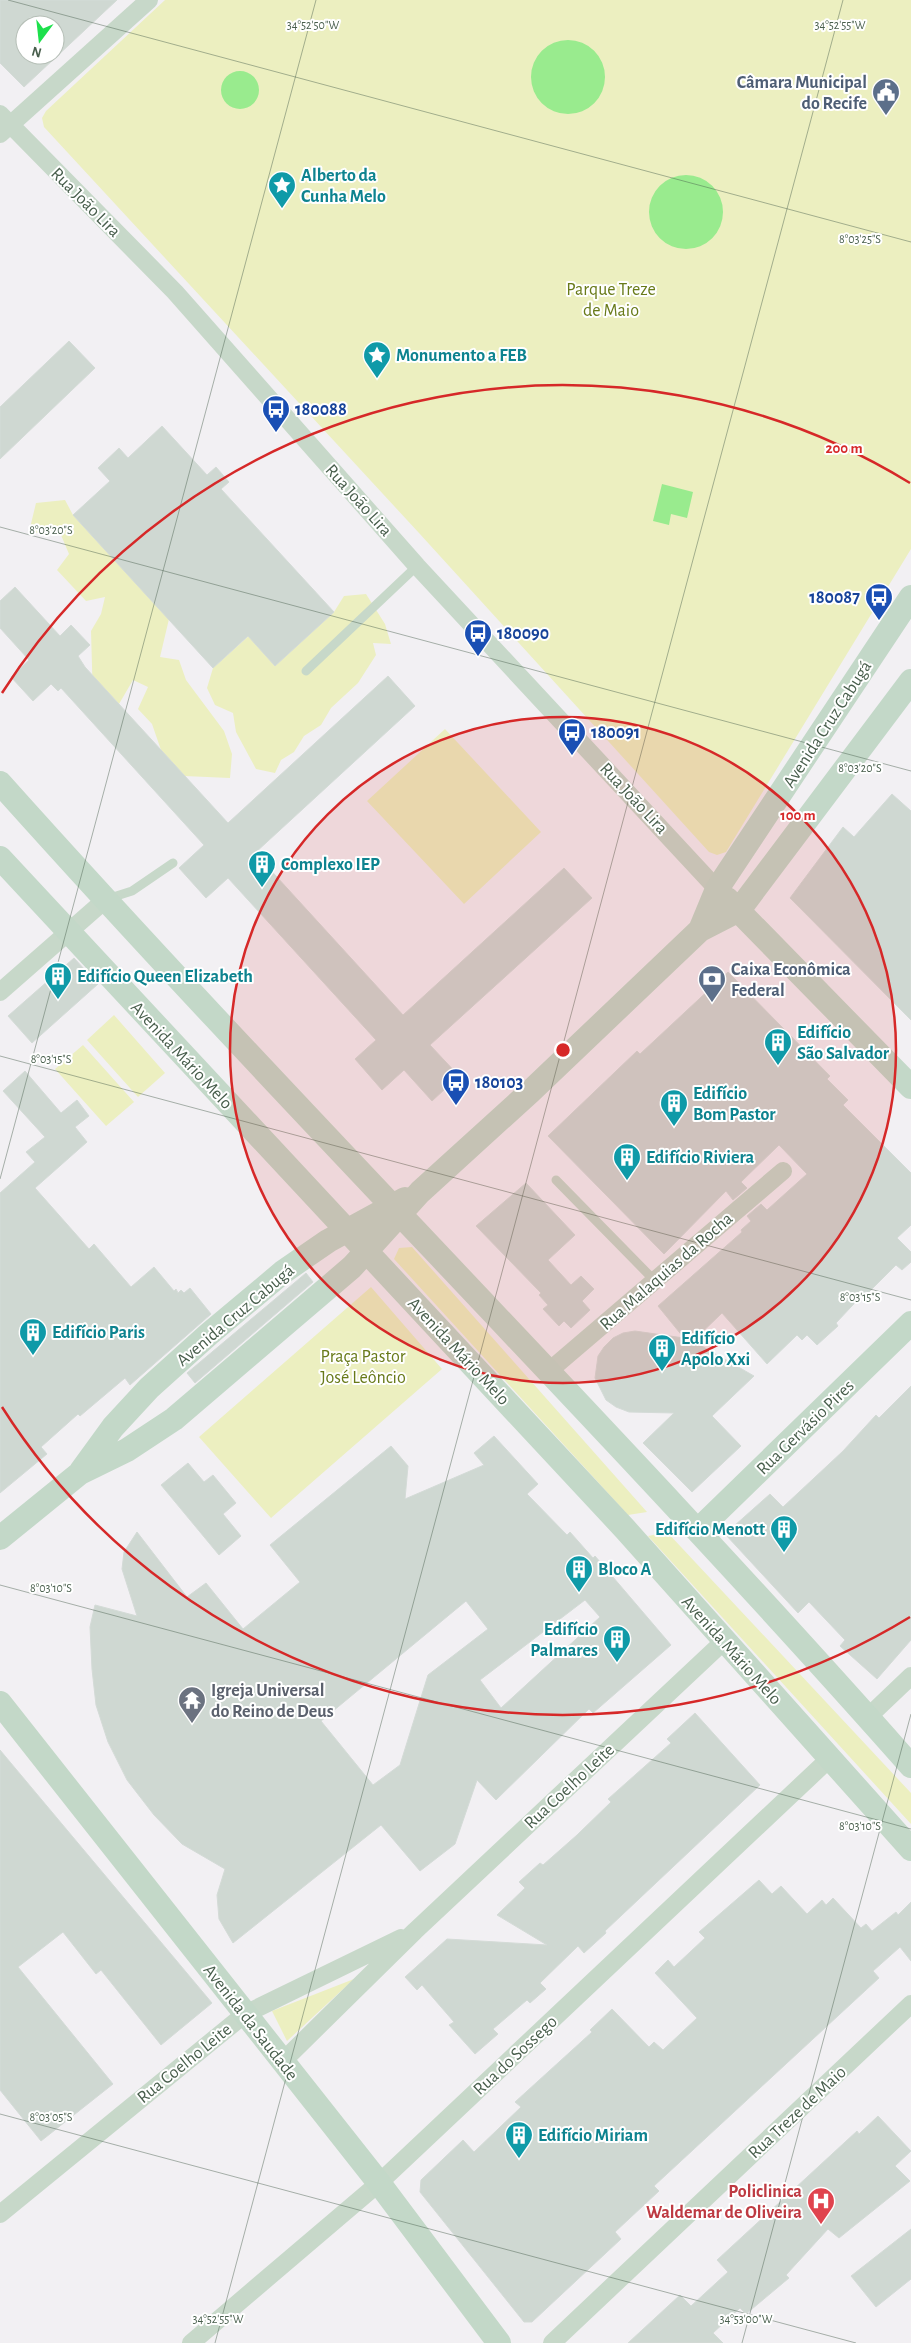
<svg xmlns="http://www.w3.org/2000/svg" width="911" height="2343" font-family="'Alegreya Sans',sans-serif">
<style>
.green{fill:#ecefc0}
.water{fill:#99eb8e}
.building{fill:#cfd8d2;stroke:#d4dbd7;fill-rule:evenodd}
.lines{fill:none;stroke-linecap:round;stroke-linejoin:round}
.lane{stroke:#c7d8c9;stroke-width:9}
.street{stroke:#c7d8c9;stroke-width:18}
.secondary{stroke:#c3d8c8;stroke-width:24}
.ticks{fill:none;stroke:#485e4c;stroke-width:1;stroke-opacity:0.45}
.ring{fill:none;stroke:#d62828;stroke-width:2.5}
.labels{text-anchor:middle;stroke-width:4;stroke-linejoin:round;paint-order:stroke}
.service-label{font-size:18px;font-weight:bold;fill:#4e5e75;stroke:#fff;text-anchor:end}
.culture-label{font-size:18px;font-weight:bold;fill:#0d838f;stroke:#fff;text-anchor:start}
.street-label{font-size:18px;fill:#485e4c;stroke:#fff}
.park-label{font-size:18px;fill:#687a19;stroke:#fff}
.transit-label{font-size:18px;font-weight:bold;fill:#164399;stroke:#fff;text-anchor:start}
.worship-label{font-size:18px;font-weight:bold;fill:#5b616d;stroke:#fff;text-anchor:start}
.health-label{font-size:18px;font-weight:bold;fill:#be3a42;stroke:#fff;text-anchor:end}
.ticks-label{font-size:12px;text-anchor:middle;fill:#485e4c;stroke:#fff;stroke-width:4;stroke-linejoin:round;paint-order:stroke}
.centre{fill:#d62828;stroke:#fff;stroke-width:2.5}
.ring-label{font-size:15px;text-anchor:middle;font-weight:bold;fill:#d62828;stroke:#fff;stroke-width:4;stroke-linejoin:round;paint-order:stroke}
</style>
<rect width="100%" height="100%" fill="#f2f0f3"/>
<path class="green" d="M 165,0 L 911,0 L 911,549 L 726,852 L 717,855 L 709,852 L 419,533 L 44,127 L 42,118 L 46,111 Z
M 65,500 L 73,515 L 169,619 L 160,657 L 179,660 L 186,680 L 224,731 L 232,754 L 230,778 L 184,776 L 161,750 L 152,724 L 138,709 L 148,687 L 133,680 L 119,704 L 106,690 L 93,702 L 91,631 L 101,614 L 105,597 L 86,601 L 57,570 L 69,554 L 61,535 L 29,532 L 36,503 Z
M 366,594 L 385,624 L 391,644 L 373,643 L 376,655 L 358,683 L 331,708 L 321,725 L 304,736 L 294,752 L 281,760 L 275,773 L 256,769 L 236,732 L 233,713 L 215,705 L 207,688 L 213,668 L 251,634 L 275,666 L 334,612 L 344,596 Z
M 445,729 L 541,832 L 464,904 L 367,801 Z
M 114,1015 L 165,1073 L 138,1097 L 87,1040 Z
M 83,1045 L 134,1102 L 106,1126 L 55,1069 Z
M 412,1247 L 647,1512 L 628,1515 L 394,1259 L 399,1248 Z
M 371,1287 L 442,1369 L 271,1518 L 199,1437 Z
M 667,1532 L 911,1793 L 911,1824 L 648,1536 Z
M 354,1979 L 287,2041 L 272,2011 Z"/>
<path class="water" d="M531 77a37 37 0 1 1 74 0a37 37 0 1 1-74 0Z
M221 90a19 19 0 1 1 38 0a19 19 0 1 1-38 0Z
M649 212a37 37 0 1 1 74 0a37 37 0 1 1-74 0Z
M 662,484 L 693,492 L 687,518 L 671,514 L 669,525 L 653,521 Z"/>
<path class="building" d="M 0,0 L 117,0 L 24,87 L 0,63 ZM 25,25 L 55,25 L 55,55 L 25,55 Z
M 69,341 L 95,368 L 0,459 L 0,407 Z
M 162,426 L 207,475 L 216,467 L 229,482 L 221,489 L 334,612 L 275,666 L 248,636 L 213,668 L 73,515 L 110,481 L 98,468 L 119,448 L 128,458 Z
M 15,587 L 60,636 L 71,625 L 90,645 L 78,656 L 85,667 L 228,823 L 388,676 L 415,706 L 255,853 L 403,1015 L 564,868 L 592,898 L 430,1045 L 459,1076 L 432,1101 L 404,1070 L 382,1090 L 355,1059 L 376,1040 L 228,878 L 206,898 L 179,868 L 204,845 L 61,688 L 58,691 L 51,684 L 33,701 L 11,677 L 29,660 L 0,628 L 0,601 Z
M 892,794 L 911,811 L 911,1020 L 790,898 L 843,827 L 854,837 Z
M 74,958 L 98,984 L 32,1043 L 8,1016 Z
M 728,972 L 830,1076 L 827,1079 L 848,1100 L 843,1105 L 911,1173 L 911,1225 L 897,1238 L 911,1252 L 911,1262 L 902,1270 L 896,1265 L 868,1293 L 866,1291 L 836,1323 L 838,1326 L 817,1345 L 807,1335 L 802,1340 L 797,1335 L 767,1364 L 722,1313 L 693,1341 L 754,1376 L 712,1416 L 741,1446 L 692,1492 L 643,1443 L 674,1413 L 629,1412 L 616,1407 L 606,1400 L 595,1378 L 598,1356 L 604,1347 L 613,1338 L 623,1333 L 635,1331 L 684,1338 L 658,1306 L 742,1232 L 741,1230 L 751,1221 L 747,1216 L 761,1204 L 767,1210 L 807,1174 L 779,1145 L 741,1182 L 747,1188 L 733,1200 L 726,1191 L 664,1254 L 548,1136 L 637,1051 L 640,1054 Z
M 25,1071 L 61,1113 L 77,1100 L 89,1116 L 75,1127 L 87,1142 L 35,1188 L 89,1249 L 94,1244 L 131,1287 L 154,1267 L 174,1291 L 176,1289 L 178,1293 L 181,1290 L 184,1293 L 190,1288 L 211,1314 L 130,1385 L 125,1378 L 80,1416 L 78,1414 L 41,1447 L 47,1454 L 0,1493 L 0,1193 L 35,1162 L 26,1152 L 45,1137 L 3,1091 Z
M 526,1183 L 575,1235 L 548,1260 L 571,1285 L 581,1276 L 594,1289 L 582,1301 L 590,1310 L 571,1328 L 564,1321 L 559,1326 L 543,1309 L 548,1305 L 539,1295 L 541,1293 L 476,1226 Z
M 306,1273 L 313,1282 L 195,1383 L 187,1373 Z
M 911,1386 L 911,1640 L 877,1679 L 840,1646 L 845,1640 L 809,1602 L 798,1613 L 725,1534 L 770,1494 L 783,1507 L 843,1451 L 876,1415 L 879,1418 Z
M 494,1436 L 538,1484 L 527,1494 L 567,1535 L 570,1532 L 593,1558 L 595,1556 L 671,1645 L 593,1713 L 589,1709 L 496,1800 L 477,1780 L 455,1844 L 420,1871 L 381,1825 L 233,1943 L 219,1919 L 217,1895 L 225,1869 L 182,1844 L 154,1815 L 127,1780 L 108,1742 L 96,1705 L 92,1669 L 90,1627 L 95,1605 L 137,1616 L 122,1569 L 124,1552 L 137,1532 L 187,1597 L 206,1583 L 243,1629 L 300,1582 L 270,1545 L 391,1446 L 408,1466 L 405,1499 L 484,1465 L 474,1453 ZM 585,1600 L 600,1617 L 501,1708 L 480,1680 ZM 466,1601 L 488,1629 L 428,1675 L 400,1765 L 373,1785 L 321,1721 Z
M 188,1463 L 204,1482 L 213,1475 L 236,1503 L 223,1514 L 241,1536 L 219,1555 L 161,1485 Z
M 695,1713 L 760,1785 L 605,1931 L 606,1933 L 584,1953 L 578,1946 L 540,1983 L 546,1989 L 530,2003 L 527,2000 L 493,2029 L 498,2034 L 475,2054 L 449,2025 L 454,2022 L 422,1985 L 417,1990 L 405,1977 L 447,1939 L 547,1945 L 497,1915 L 525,1888 L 519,1882 L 540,1863 L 543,1865 L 577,1835 L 611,1802 L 608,1799 L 671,1743 L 667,1739 Z
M 0,1750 L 212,2003 L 161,2045 L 101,1970 L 96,1974 L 63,1932 L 18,1967 L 113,2084 L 41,2141 L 0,2090 Z
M 759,1880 L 772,1894 L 781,1886 L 807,1914 L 822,1900 L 826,1905 L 833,1898 L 861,1928 L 866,1924 L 872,1931 L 896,1912 L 898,1915 L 911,1902 L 911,1961 L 900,1947 L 873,1971 L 879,1978 L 654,2186 L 659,2191 L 615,2232 L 621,2239 L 532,2322 L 524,2322 L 420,2192 L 421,2180 L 463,2140 L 474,2152 L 521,2107 L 515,2102 L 592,2032 L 590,2030 L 612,2009 L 649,2047 L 654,2042 L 663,2050 L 697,2018 L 655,1973 L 668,1960 L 674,1967 L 705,1938 L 699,1932 Z
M 878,2116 L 911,2151 L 895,2166 L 910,2181 L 839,2238 L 828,2229 L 786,2275 L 789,2278 L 746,2314 L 740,2308 L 713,2333 L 723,2343 L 628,2343 L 680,2295 L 691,2306 L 728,2272 L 717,2260 L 857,2131 L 859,2134 Z
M 911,2229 L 911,2279 L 876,2307 L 851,2276 Z"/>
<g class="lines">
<path class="lane" d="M 306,671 L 417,566
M 107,899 L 132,891 L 173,863
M 556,1180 L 655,1281"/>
<path class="street" d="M 0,114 L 175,292 L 417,566 L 717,889
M 0,134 L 149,0
M 0,992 L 105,900
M 549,1371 L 783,1171
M 868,1717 L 911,1676
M 283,2061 L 415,1931 L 723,1642
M 0,2214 L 245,2014 L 401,1938
M 191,2343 L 379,2183 L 830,1758
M 552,2343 L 911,2004"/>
<path class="secondary" d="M 0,783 C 298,1116 615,1431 911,1766
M 0,858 L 625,1529 L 911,1849
M 727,899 L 911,1087
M 700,930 L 717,889 L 911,597
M 81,1471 L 113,1427 L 149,1388 L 209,1334 L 283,1272 L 328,1241 L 405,1199
M 698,1530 L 911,1323
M 0,1538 L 80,1473 L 127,1450 L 174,1419 L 352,1267 L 420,1192 L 531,1091 L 700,930 L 739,910 L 911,681
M 0,1703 L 379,2183 L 499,2343"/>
</g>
<path class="ticks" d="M 8,0 L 911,242M 0,527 L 911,771M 0,1056 L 911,1300M 0,1179 L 316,0M 0,1585 L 911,1829M 0,2114 L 856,2343M 215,2343 L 843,0M 742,2343 L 911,1714"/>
<circle cx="563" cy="1050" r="333" fill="#d62828" fill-opacity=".12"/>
<g class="ring">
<circle cx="563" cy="1050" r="333"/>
<path d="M910 1617A665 665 0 0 1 2 1407M2 693A665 665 0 0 1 910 483"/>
</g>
<defs>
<g id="civic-pin" transform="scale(1.4375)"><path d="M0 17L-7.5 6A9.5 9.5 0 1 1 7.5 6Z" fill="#5c6f8a" stroke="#fff"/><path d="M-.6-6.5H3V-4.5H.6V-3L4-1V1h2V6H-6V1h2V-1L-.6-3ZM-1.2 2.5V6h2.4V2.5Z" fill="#fff"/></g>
<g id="sight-pin" transform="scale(1.4375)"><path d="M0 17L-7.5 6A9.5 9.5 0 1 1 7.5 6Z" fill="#0f9aa8" stroke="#fff"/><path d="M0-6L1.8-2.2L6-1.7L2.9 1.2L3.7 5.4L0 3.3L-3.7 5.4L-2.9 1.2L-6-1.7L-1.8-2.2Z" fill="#fff"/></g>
<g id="bus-pin" transform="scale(1.4375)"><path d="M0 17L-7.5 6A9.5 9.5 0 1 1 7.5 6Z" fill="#1a4fb4" stroke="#fff"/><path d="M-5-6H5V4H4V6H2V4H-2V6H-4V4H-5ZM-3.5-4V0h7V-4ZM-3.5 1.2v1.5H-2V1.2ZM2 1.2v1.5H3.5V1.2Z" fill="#fff"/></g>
<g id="building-pin" transform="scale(1.4375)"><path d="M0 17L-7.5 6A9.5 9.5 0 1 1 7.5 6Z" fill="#0f9aa8" stroke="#fff"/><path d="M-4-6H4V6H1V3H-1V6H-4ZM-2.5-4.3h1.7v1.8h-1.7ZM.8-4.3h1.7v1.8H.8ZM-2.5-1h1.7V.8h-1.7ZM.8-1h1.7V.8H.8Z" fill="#fff"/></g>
<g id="bank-pin" transform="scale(1.4375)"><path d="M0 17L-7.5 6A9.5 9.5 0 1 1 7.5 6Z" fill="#5c6f8a" stroke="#fff"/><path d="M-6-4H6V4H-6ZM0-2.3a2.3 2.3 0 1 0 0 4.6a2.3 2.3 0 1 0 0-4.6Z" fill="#fff"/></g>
<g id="temple-pin" transform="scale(1.4375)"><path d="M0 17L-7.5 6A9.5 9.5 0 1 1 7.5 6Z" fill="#6b7280" stroke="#fff"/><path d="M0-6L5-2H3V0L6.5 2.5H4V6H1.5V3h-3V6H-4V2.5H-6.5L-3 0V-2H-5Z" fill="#fff"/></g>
<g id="hospital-pin" transform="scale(1.4375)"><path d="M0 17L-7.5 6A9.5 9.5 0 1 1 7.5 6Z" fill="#e0444e" stroke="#fff"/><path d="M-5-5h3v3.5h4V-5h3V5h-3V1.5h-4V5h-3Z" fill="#fff"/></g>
</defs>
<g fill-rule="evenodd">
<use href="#civic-pin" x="886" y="92"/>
<use href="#sight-pin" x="282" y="185"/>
<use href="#sight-pin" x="377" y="355"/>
<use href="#bus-pin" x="276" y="409"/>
<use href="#bus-pin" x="879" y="597"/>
<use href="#bus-pin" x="478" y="633"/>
<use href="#bus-pin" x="572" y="732"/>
<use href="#building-pin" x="262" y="864"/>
<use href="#building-pin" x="58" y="976"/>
<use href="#bank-pin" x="712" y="979"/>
<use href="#building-pin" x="778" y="1042"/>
<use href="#bus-pin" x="456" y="1082"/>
<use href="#building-pin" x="674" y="1103"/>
<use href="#building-pin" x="627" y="1157"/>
<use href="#building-pin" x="33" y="1332"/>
<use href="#building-pin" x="662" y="1348"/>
<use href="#building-pin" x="784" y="1529"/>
<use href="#building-pin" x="579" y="1569"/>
<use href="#building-pin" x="617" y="1639"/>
<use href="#temple-pin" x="192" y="1700"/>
<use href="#building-pin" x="519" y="2135"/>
<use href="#hospital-pin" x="821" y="2201"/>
</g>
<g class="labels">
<g class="service-label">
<text x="867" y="88">Câmara Municipal<tspan x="867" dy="21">do Recife</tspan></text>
<text x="731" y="975" text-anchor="start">Caixa Econômica<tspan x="731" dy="21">Federal</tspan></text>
</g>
<g class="culture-label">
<text x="301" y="181">Alberto da<tspan x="301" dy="21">Cunha Melo</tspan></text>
<text x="396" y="361">Monumento a FEB</text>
<text x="281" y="870">Complexo IEP</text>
<text x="77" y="982">Edifício Queen Elizabeth</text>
<text x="797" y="1038">Edifício<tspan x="797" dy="21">São Salvador</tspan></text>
<text x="693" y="1099">Edifício<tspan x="693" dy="21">Bom Pastor</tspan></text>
<text x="646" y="1163">Edifício Riviera</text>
<text x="52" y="1338">Edifício Paris</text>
<text x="681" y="1344">Edifício<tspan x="681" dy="21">Apolo Xxi</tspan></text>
<text x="765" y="1535" text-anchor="end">Edifício Menott</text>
<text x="598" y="1575">Bloco A</text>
<text x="598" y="1635" text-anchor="end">Edifício<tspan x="598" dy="21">Palmares</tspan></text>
<text x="538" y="2141">Edifício Miriam</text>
</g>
<g class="street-label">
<text transform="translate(86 202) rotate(45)" y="6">Rua João Lira</text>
<text transform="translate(359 500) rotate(48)" y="6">Rua João Lira</text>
<text transform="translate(827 724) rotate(-57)" y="6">Avenida Cruz Cabugá</text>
<text transform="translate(634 798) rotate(47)" y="6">Rua João Lira</text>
<text transform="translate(182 1055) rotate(47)" y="6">Avenida Mário Melo</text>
<text transform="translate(666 1271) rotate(-41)" y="6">Rua Malaquias da Rocha</text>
<text transform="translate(235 1315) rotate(-40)" y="6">Avenida Cruz Cabugá</text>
<text transform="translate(459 1351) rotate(47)" y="6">Avenida Mário Melo</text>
<text transform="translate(805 1427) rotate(-44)" y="6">Rua Gervásio Pires</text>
<text transform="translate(732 1650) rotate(48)" y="6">Avenida Mário Melo</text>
<text transform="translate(569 1786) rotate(-43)" y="6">Rua Coelho Leite</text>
<text transform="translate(251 2022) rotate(52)" y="6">Avenida da Saudade</text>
<text transform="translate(515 2055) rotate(-43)" y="6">Rua do Sossego</text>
<text transform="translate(184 2063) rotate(-39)" y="6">Rua Coelho Leite</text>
<text transform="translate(797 2112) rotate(-43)" y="6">Rua Treze de Maio</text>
</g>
<g class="park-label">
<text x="611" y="295">Parque Treze<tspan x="611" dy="21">de Maio</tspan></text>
<text x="363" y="1362">Praça Pastor<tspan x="363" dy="21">José Leôncio</tspan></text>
</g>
<g class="transit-label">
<text x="295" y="415">180088</text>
<text x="860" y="603" text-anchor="end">180087</text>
<text x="497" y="639">180090</text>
<text x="591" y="738">180091</text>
<text x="475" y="1088">180103</text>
</g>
<g class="worship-label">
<text x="211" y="1696">Igreja Universal<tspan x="211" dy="21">do Reino de Deus</tspan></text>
</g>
<g class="health-label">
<text x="802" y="2197">Policlinica<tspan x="802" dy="21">Waldemar de Oliveira</tspan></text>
</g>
</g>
<g class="ticks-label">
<text x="313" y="29">34°52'50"W</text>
<text x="840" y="29">34°52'55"W</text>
<text x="860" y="243">8°03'25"S</text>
<text x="51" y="534">8°03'20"S</text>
<text x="860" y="772">8°03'20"S</text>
<text x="51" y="1063">8°03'15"S</text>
<text x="860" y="1301">8°03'15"S</text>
<text x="51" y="1592">8°03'10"S</text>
<text x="860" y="1830">8°03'10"S</text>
<text x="51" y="2121">8°03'05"S</text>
<text x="218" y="2323">34°52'55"W</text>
<text x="746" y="2323">34°53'00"W</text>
</g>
<circle cx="563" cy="1050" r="8" class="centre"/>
<g class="ring-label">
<text x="844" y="453">200 m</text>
<text x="798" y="820">100 m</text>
</g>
<g transform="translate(40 40) rotate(195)"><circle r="24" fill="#ffffff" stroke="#b6bfb7"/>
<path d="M0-4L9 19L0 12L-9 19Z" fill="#1de04c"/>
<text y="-8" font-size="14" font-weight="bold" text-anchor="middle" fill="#485e4c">N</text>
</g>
</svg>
